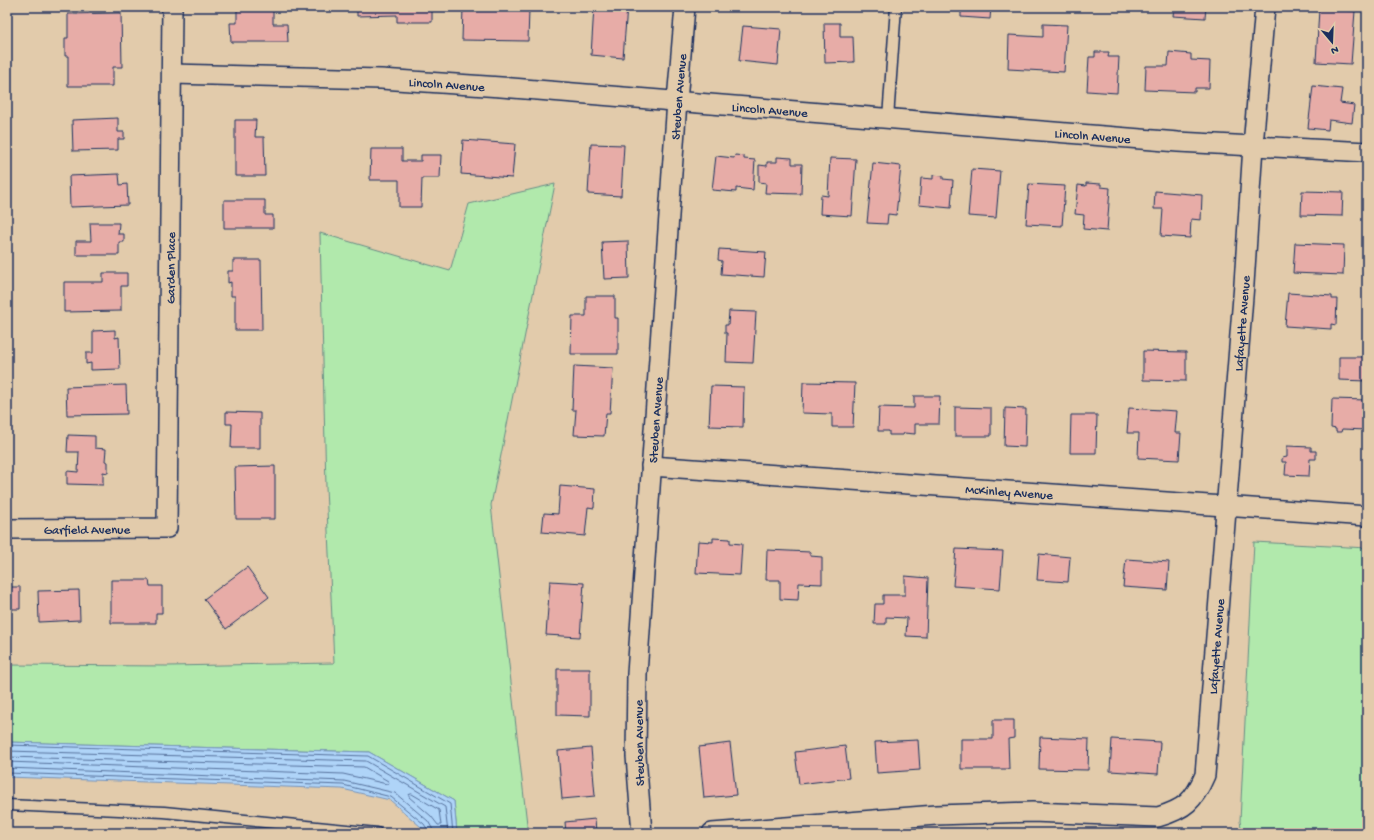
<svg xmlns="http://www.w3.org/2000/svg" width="1374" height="840" font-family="'Gochi Hand',sans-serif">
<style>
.green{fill:#b1e9ac;stroke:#668c85}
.water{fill:#afd4f8;stroke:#7492ba}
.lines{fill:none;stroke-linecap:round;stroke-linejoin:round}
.shore{stroke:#56719c;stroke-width:1}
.building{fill:#e7aca7;stroke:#1b2f5e}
.lane-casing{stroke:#1b2f5e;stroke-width:13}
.street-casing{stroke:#1b2f5e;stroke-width:22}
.lane{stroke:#e2cbab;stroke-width:10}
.street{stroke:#e2cbab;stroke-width:19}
.labels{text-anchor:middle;stroke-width:3.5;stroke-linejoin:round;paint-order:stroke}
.street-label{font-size:13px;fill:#1b2f5e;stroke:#e2cbab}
</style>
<rect width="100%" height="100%" fill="#e2cbab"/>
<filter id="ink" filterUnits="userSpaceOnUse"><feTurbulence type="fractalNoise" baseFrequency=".025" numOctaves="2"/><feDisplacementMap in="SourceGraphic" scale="8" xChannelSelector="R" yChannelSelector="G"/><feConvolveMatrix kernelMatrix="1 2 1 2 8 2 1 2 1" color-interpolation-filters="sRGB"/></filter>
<g filter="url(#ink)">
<path class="green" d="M 555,184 L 491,505 L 528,833 L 457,833 L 454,801 L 369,752 L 7,742 L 7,665 L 169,666 L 334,663 L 326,487 L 320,233 L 450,271 L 469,204 Z
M 1254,542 L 1367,548 L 1367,833 L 1242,833 L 1240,821 Z"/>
<path class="water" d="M 7,742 L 369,752 L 454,801 L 457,833 L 425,833 L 421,827 L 390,800 L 342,789 L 7,777 Z"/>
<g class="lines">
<path class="shore" d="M 7,745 L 368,756 L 450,804 L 453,833
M 7,751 L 366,761 L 445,807 L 448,833
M 7,757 L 364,767 L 388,781 L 389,783 L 387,784 L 343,774 L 7,762
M 7,768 L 344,781 L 395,793 L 428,821 L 432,828 L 433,833
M 7,773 L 343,785 L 391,797 L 424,824 L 428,830 L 428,833
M 412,794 L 439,810 L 441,825 L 438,825 L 431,816 L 409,797 L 409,795 Z"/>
</g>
<path class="building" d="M 357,7 L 432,7 L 432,22 L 397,22 L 397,15 L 357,16 Z
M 463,7 L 529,9 L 528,41 L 462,40 Z
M 594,7 L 627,7 L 623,58 L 591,55 Z
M 961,7 L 991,7 L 990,19 L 961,17 Z
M 1174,7 L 1206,7 L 1205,18 L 1173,16 Z
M 273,9 L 273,24 L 287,24 L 288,42 L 231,42 L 230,23 L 237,23 L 237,10 Z
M 1319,9 L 1355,11 L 1351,64 L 1316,62 Z
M 121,13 L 122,67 L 113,67 L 113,86 L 68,86 L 68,56 L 65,56 L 65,38 L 68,38 L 68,14 Z
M 824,23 L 840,23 L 840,37 L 853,37 L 854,62 L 825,63 Z
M 1043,24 L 1067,25 L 1064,72 L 1008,69 L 1009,35 L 1043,37 Z
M 743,26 L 781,29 L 778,65 L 739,61 Z
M 1095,52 L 1109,52 L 1108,57 L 1119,57 L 1117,93 L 1087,91 L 1089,57 L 1095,57 Z
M 1169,52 L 1191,54 L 1191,60 L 1210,61 L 1209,88 L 1195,88 L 1195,92 L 1145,90 L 1146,66 L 1168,66 Z
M 1313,86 L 1342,89 L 1340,103 L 1354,105 L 1352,123 L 1329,120 L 1328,130 L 1308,128 Z
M 118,118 L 118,132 L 124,132 L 124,139 L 118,139 L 118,150 L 73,151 L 72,120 Z
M 235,120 L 256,120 L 255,137 L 264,137 L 265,176 L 235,176 Z
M 463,140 L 515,144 L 512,178 L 461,174 Z
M 591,144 L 624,145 L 621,196 L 588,194 Z
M 371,149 L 402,149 L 402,161 L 421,161 L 421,155 L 441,155 L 440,178 L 422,178 L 421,207 L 399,207 L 399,180 L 370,180 Z
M 735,155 L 744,156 L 744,159 L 755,160 L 753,190 L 736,188 L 736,192 L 712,190 L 716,156 L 734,158 Z
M 777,157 L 792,158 L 792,164 L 802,164 L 801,194 L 765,193 L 766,183 L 759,182 L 759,165 L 767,166 L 767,162 L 777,162 Z
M 830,158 L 856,159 L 852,216 L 820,214 L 821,195 L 828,196 Z
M 873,163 L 901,166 L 896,215 L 888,214 L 887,224 L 867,223 Z
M 972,169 L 1000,171 L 996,218 L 968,216 Z
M 119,174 L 120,185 L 127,184 L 128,205 L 70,207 L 69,176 Z
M 933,175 L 943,176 L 943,179 L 953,180 L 951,208 L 919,205 L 921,178 L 933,179 Z
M 1086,183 L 1101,184 L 1101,187 L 1110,188 L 1107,231 L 1083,229 L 1084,215 L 1075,214 L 1078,185 L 1086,186 Z
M 1029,184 L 1065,186 L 1062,226 L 1026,224 Z
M 1155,191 L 1202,195 L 1201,220 L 1191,219 L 1190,238 L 1161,236 L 1163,209 L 1154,209 Z
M 1302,191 L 1343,192 L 1342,216 L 1301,215 Z
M 224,200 L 265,200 L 265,215 L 273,215 L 273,228 L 224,228 Z
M 90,223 L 119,223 L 118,234 L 124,234 L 124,242 L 119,242 L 119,255 L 76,255 L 76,241 L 91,241 Z
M 628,241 L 629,278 L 604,279 L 602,242 Z
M 1295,243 L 1344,245 L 1343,275 L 1293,273 Z
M 719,249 L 766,252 L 764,277 L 721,274 L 722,261 L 718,260 Z
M 233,260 L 261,260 L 262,330 L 235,330 L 235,296 L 231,296 L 231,282 L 228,283 L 228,271 L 233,271 Z
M 103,273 L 127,273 L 127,286 L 121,286 L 121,311 L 64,312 L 64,282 L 103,282 Z
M 1288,293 L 1332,296 L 1332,299 L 1337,299 L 1336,325 L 1331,324 L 1331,329 L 1285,326 Z
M 586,296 L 615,296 L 615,318 L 618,318 L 618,354 L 571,354 L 572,316 L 586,316 Z
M 729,311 L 756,312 L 753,363 L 726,362 L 727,333 L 725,333 L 725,325 L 728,325 Z
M 115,330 L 115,338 L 119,337 L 120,369 L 91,370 L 91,363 L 86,364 L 86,353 L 93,353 L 93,331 Z
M 1143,351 L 1186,352 L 1186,381 L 1143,380 Z
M 1339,357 L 1367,357 L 1367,381 L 1339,380 Z
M 574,366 L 613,368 L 610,413 L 606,413 L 604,436 L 574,435 L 576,410 L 572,410 Z
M 803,382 L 855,383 L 853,427 L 832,427 L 832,414 L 802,413 Z
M 126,385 L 127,414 L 67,415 L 66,387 Z
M 711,386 L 744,387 L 743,427 L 709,426 Z
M 914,396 L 940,396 L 939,424 L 915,424 L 915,434 L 904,433 L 903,435 L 889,435 L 889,431 L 878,431 L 879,407 L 914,408 Z
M 1332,399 L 1367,400 L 1367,430 L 1342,429 L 1341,432 L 1336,432 L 1336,429 L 1331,428 Z
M 955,407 L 991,408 L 991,436 L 955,436 Z
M 1005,408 L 1026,409 L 1025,447 L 1004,446 Z
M 1129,408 L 1177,411 L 1175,433 L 1181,433 L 1179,460 L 1138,458 L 1139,433 L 1127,433 Z
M 226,412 L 260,413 L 260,448 L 231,448 L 232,424 L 226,424 Z
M 1071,415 L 1097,415 L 1096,453 L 1070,453 Z
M 68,435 L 95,436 L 95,448 L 106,449 L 105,461 L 108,462 L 108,473 L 103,472 L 103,485 L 67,484 L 67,471 L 78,472 L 79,452 L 67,452 Z
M 1287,446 L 1311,447 L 1311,451 L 1316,451 L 1316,459 L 1310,459 L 1309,476 L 1285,475 L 1286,462 L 1282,462 L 1282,458 L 1287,457 Z
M 275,466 L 275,519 L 236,519 L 235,467 Z
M 560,486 L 595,489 L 594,508 L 588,507 L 585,536 L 542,532 L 544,513 L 558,514 Z
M 713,538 L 730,539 L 730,543 L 742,544 L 740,575 L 696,573 L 698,541 L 713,542 Z
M 956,549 L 1003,551 L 1000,589 L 953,586 Z
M 767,550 L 810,552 L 810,556 L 822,557 L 822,584 L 799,583 L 798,600 L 780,599 L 780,580 L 766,580 Z
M 1039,554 L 1070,557 L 1068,582 L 1037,580 Z
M 1126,559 L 1169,562 L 1167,590 L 1123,587 Z
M 247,567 L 269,597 L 226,629 L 204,599 Z
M 905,576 L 928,578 L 926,637 L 906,636 L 907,618 L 886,617 L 886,624 L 874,624 L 875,604 L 883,604 L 883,595 L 905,595 Z
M 111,580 L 149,580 L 150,586 L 162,586 L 162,613 L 156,613 L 156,623 L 111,623 Z
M 550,581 L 584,583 L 580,637 L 546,635 Z
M 8,587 L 20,587 L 20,609 L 7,609 Z
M 79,590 L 80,620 L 39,622 L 38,591 Z
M 557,669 L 590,669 L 590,716 L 557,715 Z
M 993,720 L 1014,720 L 1014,738 L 1008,739 L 1009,769 L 961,769 L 961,739 L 993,739 Z
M 1040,737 L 1089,739 L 1088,770 L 1039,769 Z
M 1112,739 L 1160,742 L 1158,774 L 1110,771 Z
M 918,740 L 920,770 L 877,773 L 875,742 Z
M 730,743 L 736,795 L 704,798 L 699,747 Z
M 845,746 L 849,778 L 799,784 L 795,752 Z
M 591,748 L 595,796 L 562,799 L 558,751 Z
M 595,819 L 596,833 L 566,833 L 565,822 Z"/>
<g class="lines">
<g class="lane-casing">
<path id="lane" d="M 888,118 L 896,7
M 7,805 L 164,812 L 377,833"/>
</g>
<g class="street-casing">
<g id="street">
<path id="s1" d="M 172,74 L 381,79 L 501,87 L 1178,142 L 1367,152"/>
<path id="s2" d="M 651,466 L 1367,516"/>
<path id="s3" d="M 7,529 L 167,528 L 172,7"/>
<path id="s4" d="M 642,833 L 636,756 L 637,674 L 677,101 L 685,7"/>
<path id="s5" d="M 712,833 L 936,815 L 1032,812 L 1158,817 C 1185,809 1194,801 1205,775 L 1244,284 L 1253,146 L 1265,7"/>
</g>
</g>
<use href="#lane" class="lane"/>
<use href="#street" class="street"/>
</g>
</g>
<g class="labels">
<g class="street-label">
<text dy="5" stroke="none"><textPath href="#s1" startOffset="275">Lincoln Avenue</textPath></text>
<text dy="5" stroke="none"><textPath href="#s4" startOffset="738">Steuben Avenue</textPath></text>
<text dy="5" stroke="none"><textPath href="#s1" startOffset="599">Lincoln Avenue</textPath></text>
<text dy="5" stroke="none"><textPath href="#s1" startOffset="923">Lincoln Avenue</textPath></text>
<text dy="5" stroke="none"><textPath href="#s3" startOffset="420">Garden Place</textPath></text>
<text dy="5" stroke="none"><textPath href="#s5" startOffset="966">Lafayette Avenue</textPath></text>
<text dy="5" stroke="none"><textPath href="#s4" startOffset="414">Steuben Avenue</textPath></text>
<text dy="5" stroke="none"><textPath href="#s2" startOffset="359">McKinley Avenue</textPath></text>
<text dy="5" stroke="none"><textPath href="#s3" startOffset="80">Garfield Avenue</textPath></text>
<text dy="5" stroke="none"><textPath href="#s5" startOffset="642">Lafayette Avenue</textPath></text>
<text transform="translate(638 743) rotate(-91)" y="5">Steuben Avenue</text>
</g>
</g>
<rect width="1374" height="840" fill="none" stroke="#e2cbab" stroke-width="24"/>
<rect x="12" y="12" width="1350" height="816" fill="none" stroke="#1b2f5e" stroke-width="1.5" filter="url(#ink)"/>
<g transform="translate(1332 42) rotate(161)" stroke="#e2cbab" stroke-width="3" paint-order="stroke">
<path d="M0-3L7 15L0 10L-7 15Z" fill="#1b2f5e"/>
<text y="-6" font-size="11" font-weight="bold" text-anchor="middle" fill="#1b2f5e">N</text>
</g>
</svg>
